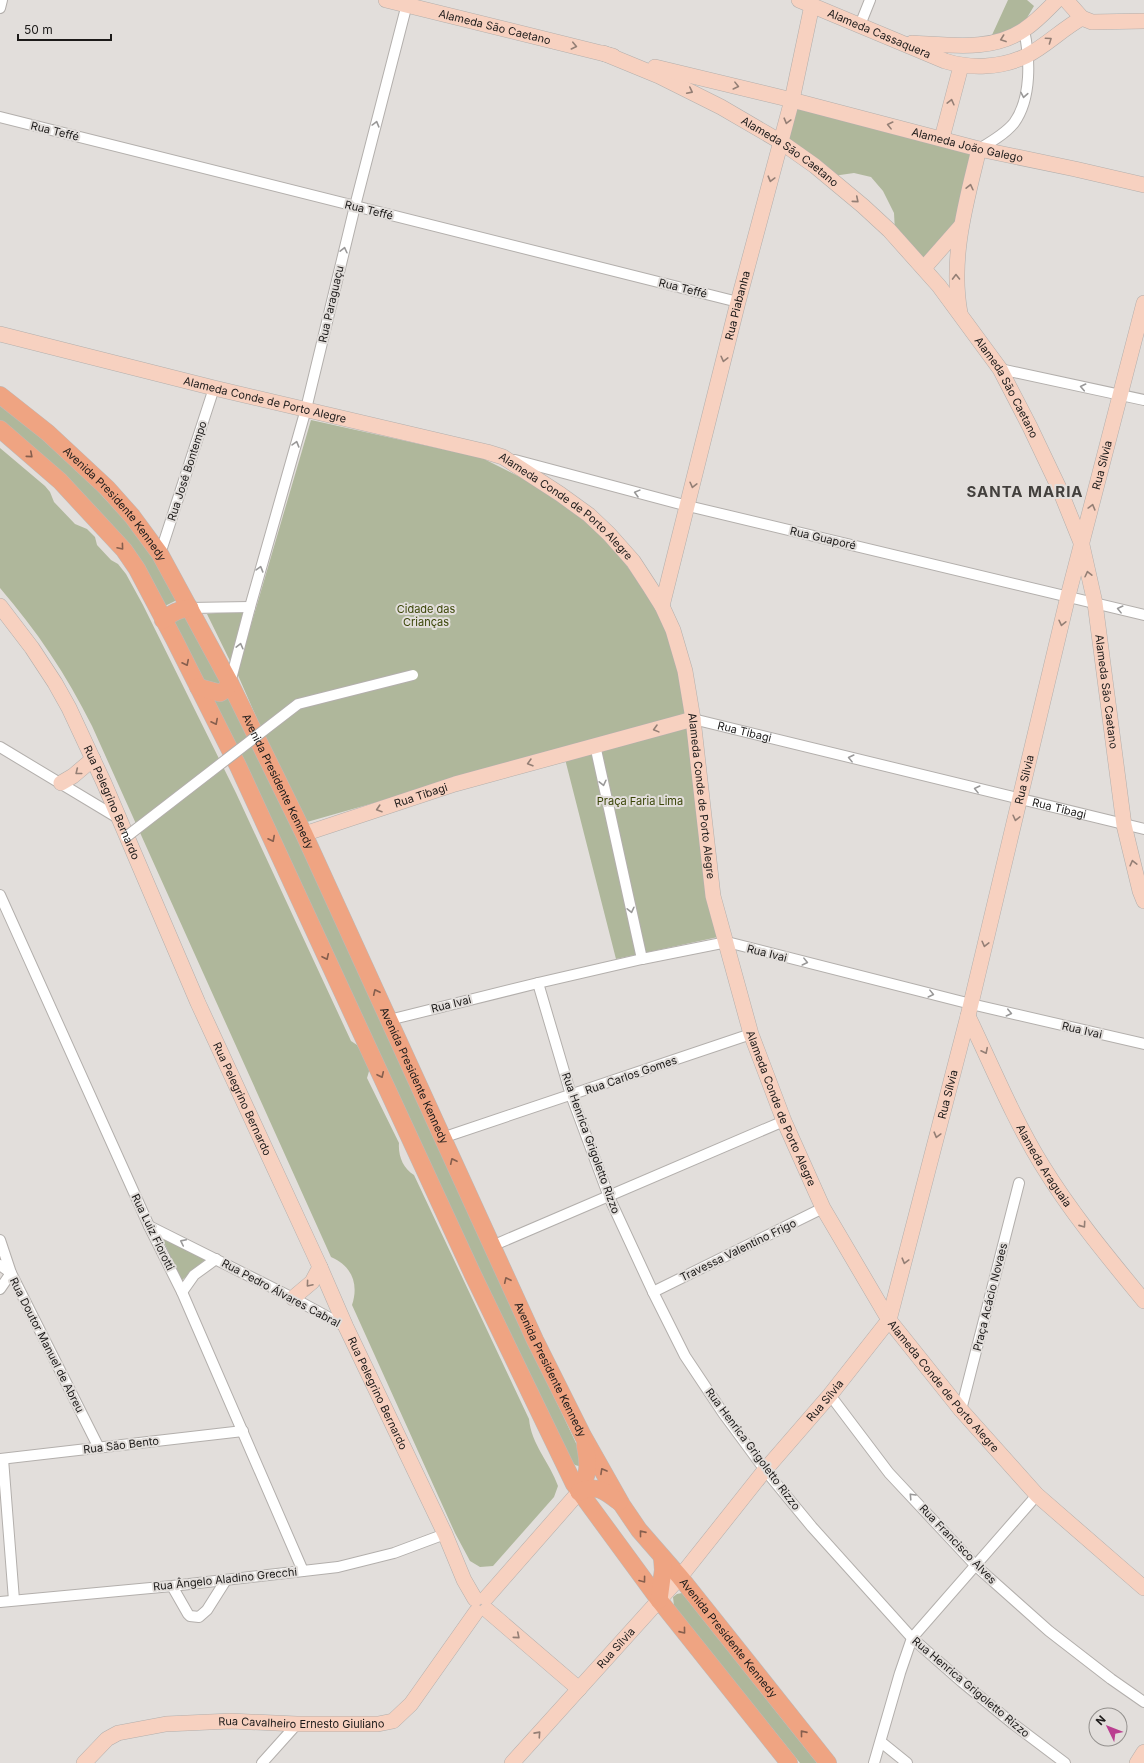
<svg xmlns="http://www.w3.org/2000/svg" width="1144" height="1763" font-family="Inter,sans-serif">
<style>
.green{fill:#afb79b}
.lines{fill:none;stroke-linecap:round;stroke-linejoin:round}
.street-casing{stroke:#b3afac;stroke-width:12}
.secondary-casing{stroke:#b3afac;stroke-width:16}
.primary-casing{stroke:#bbbaba;stroke-width:18}
.street{stroke:#fff;stroke-width:10}
.secondary{stroke:#f7d1c0;stroke-width:15}
.primary{stroke:#efa482;stroke-width:17}
.street-bridge-casing{stroke:#b3afac;stroke-width:12;stroke-linecap:butt}
.street-bridge{stroke:#fff;stroke-width:10}
.oneway{stroke:#947f75}
.oneway2{stroke:#999898}
.oneway3{stroke:#865f4e}
.labels{text-anchor:middle;stroke-width:4;stroke-linejoin:round;paint-order:stroke}
.street-label{font-size:11px;fill:#1c1a19;stroke:#e2dedb}
.park-label{font-size:11px;fill:#3a4507;stroke:#e2dedb}
.district-label{font-size:15px;font-weight:bold;letter-spacing:1px;fill:#43403d;stroke:#e2dedb}
</style>
<rect width="100%" height="100%" fill="#e2dedb"/>
<path class="green" d="M 1008,0 L 1027,0 L 1034,6 L 1021,28 L 992,35 Z
M 795,105 L 974,154 L 960,221 L 924,263 L 895,232 L 894,213 L 883,191 L 871,177 L 854,173 L 833,176 L 785,139 Z
M 0,400 L 95,488 L 153,551 L 179,599 L 163,607 L 139,560 L 0,422 Z
M 311,420 L 482,458 L 518,476 L 570,505 L 593,524 L 624,562 L 663,616 L 690,713 L 307,822 L 265,737 L 237,673 Z
M 0,448 L 45,486 L 50,492 L 54,502 L 75,524 L 87,529 L 95,537 L 97,545 L 111,560 L 118,564 L 126,574 L 143,605 L 236,793 L 351,1041 L 357,1045 L 370,1068 L 367,1078 L 399,1143 C 398,1156 403,1168 414,1175 L 529,1419 C 531,1444 550,1463 558,1486 L 554,1497 L 493,1566 L 480,1567 L 470,1561 L 455,1533 L 352,1305 C 359,1284 352,1266 331,1257 L 92,726 C 66,674 37,631 0,588 Z
M 182,603 L 293,830 L 524,1333 L 583,1458 L 582,1467 L 575,1465 L 569,1458 L 521,1363 L 168,609 Z
M 245,610 L 230,661 L 207,614 Z
M 692,721 L 718,937 L 616,959 L 565,759 Z
M 160,1233 L 207,1258 L 181,1281 Z
M 682,1593 L 817,1763 L 800,1763 L 674,1606 L 673,1597 L 677,1594 Z"/>
<g class="lines">
<g class="street-casing">
<g id="street">
<path d="M 0,8 L 2,0"/>
<path d="M 860,25 L 870,0"/>
<path d="M 0,117 L 738,302"/>
<path d="M 979,149 C 991,142 1005,134 1014,123 C 1032,98 1030,58 1024,30"/>
<path d="M 1000,369 L 1144,400"/>
<path d="M 515,460 L 688,506 L 1144,615"/>
<path d="M 160,554 L 214,388"/>
<path d="M 190,608 L 250,607"/>
<path d="M 230,683 L 250,607 L 306,409 L 355,206 L 408,0"/>
<path id="s1" d="M 693,719 L 1144,829"/>
<path d="M 595,745 L 642,959"/>
<path d="M 0,747 L 118,818"/>
<path d="M 0,895 L 149,1226 L 182,1292 L 303,1571"/>
<path d="M 538,983 L 571,1095 L 609,1197 L 653,1292 L 685,1356 L 723,1413 L 765,1470 L 812,1527 L 912,1638 L 962,1682 L 1012,1723 L 1065,1763"/>
<path d="M 389,1020 L 538,983 L 642,959 L 727,942 L 971,1004 L 1144,1044"/>
<path d="M 442,1138 L 751,1034"/>
<path d="M 149,1226 L 293,1298 L 346,1327"/>
<path d="M 0,1240 L 11,1273 L 99,1448"/>
<path d="M 492,1246 L 784,1121"/>
<path d="M 0,1265 L 11,1273 L 0,1289"/>
<path d="M 182,1292 L 194,1275 L 216,1259"/>
<path d="M 653,1292 L 823,1208"/>
<path d="M 830,1395 L 889,1473 L 976,1566 L 1049,1631 L 1111,1679 L 1144,1702"/>
<path d="M 961,1410 L 1019,1183"/>
<path d="M 0,1459 L 243,1431"/>
<path d="M 3,1459 L 14,1600"/>
<path d="M 172,1586 L 188,1614 L 190,1616 L 199,1617 L 207,1610 L 226,1580"/>
<path d="M 0,1602 L 172,1586 L 338,1567 L 394,1553 L 445,1534"/>
<path d="M 881,1742 L 907,1763"/>
<path d="M 262,1763 L 297,1724"/>
<path d="M 874,1763 L 900,1673 L 912,1638 L 1037,1495"/>
</g>
</g>
<g class="secondary-casing">
<g id="secondary">
<path id="s2" d="M 386,0 L 613,56"/>
<path id="s3" d="M 799,0 L 945,61 C 970,69 1001,68 1026,56 C 1046,46 1062,29 1082,18"/>
<path d="M 1066,0 L 1082,18 L 1092,22 L 1144,21"/>
<path d="M 912,43 C 950,45 993,52 1025,29 C 1037,21 1047,10 1057,0"/>
<path id="s4" d="M 603,53 L 659,76 L 721,107 L 781,142 L 815,166 L 863,206 L 889,230 L 939,286 L 1000,369 L 1030,427 L 1059,488 L 1082,545 L 1095,603 L 1124,825 L 1140,891 L 1144,901"/>
<path id="s5" d="M 655,67 L 792,100 L 979,149 L 1075,169 L 1144,185"/>
<path d="M 942,138 L 961,66"/>
<path d="M 924,268 L 961,226"/>
<path d="M 960,313 C 950,257 966,203 979,149"/>
<path id="s6" d="M 0,334 L 214,388 L 487,452 L 503,457 L 560,494 L 589,515 L 609,534 L 633,561 L 650,587 L 662,606 L 673,630 L 685,671 L 693,719 L 713,896 L 751,1034 L 784,1121 L 823,1208 L 889,1320 L 961,1410 L 1037,1495 L 1144,1588"/>
<path id="s7" d="M 0,606 L 32,648 L 55,683 L 69,708 L 104,783 L 198,1003 L 320,1267 L 346,1327 L 445,1534 L 464,1580 L 475,1599"/>
<path id="s8" d="M 662,606 L 738,302 L 792,100 L 812,5"/>
<path d="M 61,783 L 73,776 L 93,759"/>
<path id="s9" d="M 304,834 L 455,784 L 693,719"/>
<path id="s10" d="M 968,1016 C 992,1066 1013,1118 1042,1165 C 1072,1214 1108,1257 1144,1301"/>
<path d="M 293,1298 L 312,1282 L 320,1267"/>
<path d="M 486,1598 L 579,1492"/>
<path d="M 487,1610 L 579,1689"/>
<path id="s11" d="M 84,1763 L 107,1739 L 118,1733 L 166,1724 L 231,1721 L 297,1724 L 378,1724 L 393,1721 L 411,1704 L 476,1612"/>
<path id="s12" d="M 512,1763 L 680,1577 L 765,1470 L 830,1395 L 889,1320 L 968,1016 L 1068,596 L 1144,303"/>
<path d="M 1137,1763 L 1144,1752"/>
</g>
</g>
<g class="primary-casing">
<g id="primary">
<path id="s13" d="M 0,395 L 48,433 L 107,488 L 132,516 L 160,554 L 230,683 L 304,834 L 535,1340 L 583,1436 L 622,1505 L 639,1530 L 680,1577 L 828,1763"/>
<path d="M 0,429 L 60,481 L 124,550 L 137,569 L 174,639 L 238,766 L 473,1275 L 574,1484 L 659,1600 L 789,1763"/>
<path d="M 163,620 C 172,613 179,609 190,608"/>
<path d="M 198,687 L 220,693 L 225,690 L 230,683"/>
<path d="M 579,1492 C 589,1475 589,1464 585,1445"/>
<path d="M 579,1492 C 597,1484 605,1491 619,1502"/>
<path d="M 659,1600 L 663,1570 L 662,1557"/>
</g>
</g>
<use href="#street" class="street"/>
<use href="#secondary" class="secondary"/>
<use href="#primary" class="primary"/>
<g class="street-bridge-casing">
<path id="street-bridge" d="M 126,837 L 298,704 L 413,675"/>
</g>
<use href="#street-bridge" class="street-bridge"/>
</g>
<defs><path id="oneway-chevron" d="M-2-3.5L2.5 0L-2 3.5" fill="none" stroke-width="1.6" stroke-linecap="round" stroke-linejoin="round"/></defs>
<g class="oneway">
<use href="#oneway-chevron" transform="translate(1003 39) rotate(160)"/>
<use href="#oneway-chevron" transform="translate(1049 40) rotate(-35)"/>
<use href="#oneway-chevron" transform="translate(574 46) rotate(13)"/>
<use href="#oneway-chevron" transform="translate(736 86) rotate(14)"/>
<use href="#oneway-chevron" transform="translate(690 91) rotate(27)"/>
<use href="#oneway-chevron" transform="translate(951 102) rotate(-76)"/>
<use href="#oneway-chevron" transform="translate(787 121) rotate(105)"/>
<use href="#oneway-chevron" transform="translate(890 125) rotate(-166)"/>
<use href="#oneway-chevron" transform="translate(771 179) rotate(105)"/>
<use href="#oneway-chevron" transform="translate(970 187) rotate(-77)"/>
<use href="#oneway-chevron" transform="translate(856 200) rotate(40)"/>
<use href="#oneway-chevron" transform="translate(956 277) rotate(-91)"/>
<use href="#oneway-chevron" transform="translate(724 359) rotate(104)"/>
<use href="#oneway-chevron" transform="translate(693 485) rotate(104)"/>
<use href="#oneway-chevron" transform="translate(1092 507) rotate(-75)"/>
<use href="#oneway-chevron" transform="translate(1088 574) rotate(-103)"/>
<use href="#oneway-chevron" transform="translate(1062 623) rotate(103)"/>
<use href="#oneway-chevron" transform="translate(656 729) rotate(165)"/>
<use href="#oneway-chevron" transform="translate(530 763) rotate(164)"/>
<use href="#oneway-chevron" transform="translate(78 772) rotate(141)"/>
<use href="#oneway-chevron" transform="translate(379 809) rotate(162)"/>
<use href="#oneway-chevron" transform="translate(1016 818) rotate(104)"/>
<use href="#oneway-chevron" transform="translate(1133 863) rotate(-104)"/>
<use href="#oneway-chevron" transform="translate(985 944) rotate(104)"/>
<use href="#oneway-chevron" transform="translate(985 1051) rotate(64)"/>
<use href="#oneway-chevron" transform="translate(937 1135) rotate(105)"/>
<use href="#oneway-chevron" transform="translate(1083 1225) rotate(55)"/>
<use href="#oneway-chevron" transform="translate(905 1261) rotate(105)"/>
<use href="#oneway-chevron" transform="translate(309 1284) rotate(130)"/>
<use href="#oneway-chevron" transform="translate(517 1636) rotate(40)"/>
<use href="#oneway-chevron" transform="translate(538 1734) rotate(-48)"/>
</g>
<g class="oneway2">
<use href="#oneway-chevron" transform="translate(1024 95) rotate(100)"/>
<use href="#oneway-chevron" transform="translate(376 124) rotate(-75)"/>
<use href="#oneway-chevron" transform="translate(344 250) rotate(-77)"/>
<use href="#oneway-chevron" transform="translate(1083 387) rotate(-168)"/>
<use href="#oneway-chevron" transform="translate(296 444) rotate(-74)"/>
<use href="#oneway-chevron" transform="translate(637 493) rotate(-165)"/>
<use href="#oneway-chevron" transform="translate(260 569) rotate(-74)"/>
<use href="#oneway-chevron" transform="translate(1120 609) rotate(-166)"/>
<use href="#oneway-chevron" transform="translate(240 646) rotate(-76)"/>
<use href="#oneway-chevron" transform="translate(851 758) rotate(-166)"/>
<use href="#oneway-chevron" transform="translate(603 783) rotate(77)"/>
<use href="#oneway-chevron" transform="translate(977 789) rotate(-166)"/>
<use href="#oneway-chevron" transform="translate(631 910) rotate(77)"/>
<use href="#oneway-chevron" transform="translate(805 962) rotate(14)"/>
<use href="#oneway-chevron" transform="translate(931 994) rotate(14)"/>
<use href="#oneway-chevron" transform="translate(1009 1013) rotate(13)"/>
<use href="#oneway-chevron" transform="translate(183 1242) rotate(-154)"/>
<use href="#oneway-chevron" transform="translate(912 1496) rotate(-133)"/>
</g>
<g class="oneway3">
<use href="#oneway-chevron" transform="translate(30 455) rotate(41)"/>
<use href="#oneway-chevron" transform="translate(121 547) rotate(50)"/>
<use href="#oneway-chevron" transform="translate(186 663) rotate(64)"/>
<use href="#oneway-chevron" transform="translate(215 722) rotate(63)"/>
<use href="#oneway-chevron" transform="translate(272 839) rotate(63)"/>
<use href="#oneway-chevron" transform="translate(326 957) rotate(65)"/>
<use href="#oneway-chevron" transform="translate(376 992) rotate(-115)"/>
<use href="#oneway-chevron" transform="translate(381 1075) rotate(65)"/>
<use href="#oneway-chevron" transform="translate(453 1161) rotate(-115)"/>
<use href="#oneway-chevron" transform="translate(507 1280) rotate(-115)"/>
<use href="#oneway-chevron" transform="translate(603 1471) rotate(-119)"/>
<use href="#oneway-chevron" transform="translate(642 1533) rotate(-129)"/>
<use href="#oneway-chevron" transform="translate(643 1580) rotate(53)"/>
<use href="#oneway-chevron" transform="translate(683 1631) rotate(51)"/>
<use href="#oneway-chevron" transform="translate(803 1733) rotate(-129)"/>
</g>
<g class="labels">
<g class="street-label">
<text dy="4" stroke="none"><textPath href="#s2" startOffset="112">Alameda São Caetano</textPath></text>
<text dy="4" stroke="none"><textPath href="#s3" startOffset="87">Alameda Cassaquera</textPath></text>
<text transform="translate(55 131) rotate(14)" y="4">Rua Teffé</text>
<text dy="4" stroke="none"><textPath href="#s5" startOffset="322">Alameda João Galego</textPath></text>
<text dy="4" stroke="none"><textPath href="#s4" startOffset="212">Alameda São Caetano</textPath></text>
<text transform="translate(369 210) rotate(14)" y="4">Rua Teffé</text>
<text transform="translate(683 288) rotate(14)" y="4">Rua Teffé</text>
<text transform="translate(331 304) rotate(-77)" y="4">Rua Paraguaçu</text>
<text dy="4" stroke="none"><textPath href="#s8" startOffset="310">Rua Piabanha</textPath></text>
<text dy="4" stroke="none"><textPath href="#s4" startOffset="536">Alameda São Caetano</textPath></text>
<text dy="4" stroke="none"><textPath href="#s6" startOffset="273">Alameda Conde de Porto Alegre</textPath></text>
<text dy="4" stroke="none"><textPath href="#s12" startOffset="1463">Rua Sílvia</textPath></text>
<text transform="translate(187 471) rotate(-72)" y="4">Rua José Bontempo</text>
<text dy="4" stroke="none"><textPath href="#s13" startOffset="159">Avenida Presidente Kennedy</textPath></text>
<text dy="4" stroke="none"><textPath href="#s6" startOffset="598">Alameda Conde de Porto Alegre</textPath></text>
<text transform="translate(823 538) rotate(13)" y="4">Rua Guaporé</text>
<text dy="4" stroke="none"><textPath href="#s4" startOffset="860">Alameda São Caetano</textPath></text>
<text dy="4" stroke="none"><textPath href="#s1" startOffset="53">Rua Tibagi</textPath></text>
<text dy="4" stroke="none"><textPath href="#s12" startOffset="1139">Rua Sílvia</textPath></text>
<text dy="4" stroke="none"><textPath href="#s13" startOffset="483">Avenida Presidente Kennedy</textPath></text>
<text dy="4" stroke="none"><textPath href="#s9" startOffset="123">Rua Tibagi</textPath></text>
<text dy="4" stroke="none"><textPath href="#s6" startOffset="934">Alameda Conde de Porto Alegre</textPath></text>
<text dy="4" stroke="none"><textPath href="#s7" startOffset="227">Rua Pelegrino Bernardo</textPath></text>
<text dy="4" stroke="none"><textPath href="#s1" startOffset="377">Rua Tibagi</textPath></text>
<text transform="translate(767 953) rotate(14)" y="4">Rua Ivai</text>
<text transform="translate(451 1004) rotate(-14)" y="4">Rua Ivai</text>
<text transform="translate(1082 1030) rotate(13)" y="4">Rua Ivai</text>
<text transform="translate(631 1075) rotate(-19)" y="4">Rua Carlos Gomes</text>
<text dy="4" stroke="none"><textPath href="#s13" startOffset="807">Avenida Presidente Kennedy</textPath></text>
<text dy="4" stroke="none"><textPath href="#s12" startOffset="815">Rua Sílvia</textPath></text>
<text dy="4" stroke="none"><textPath href="#s7" startOffset="551">Rua Pelegrino Bernardo</textPath></text>
<text dy="4" stroke="none"><textPath href="#s6" startOffset="1258">Alameda Conde de Porto Alegre</textPath></text>
<text transform="translate(591 1143) rotate(70)" y="4">Rua Henrica Grigoletto Rizzo</text>
<text dy="4" stroke="none"><textPath href="#s10" startOffset="168">Alameda Araguaia</textPath></text>
<text transform="translate(153 1232) rotate(64)" y="4">Rua Luiz Fiorotti</text>
<text transform="translate(738 1250) rotate(-26)" y="4">Travessa Valentino Frigo</text>
<text transform="translate(281 1293) rotate(28)" y="4">Rua Pedro Álvares Cabral</text>
<text transform="translate(990 1297) rotate(-76)" y="4">Praça Acácio Novaes</text>
<text transform="translate(47 1345) rotate(63)" y="4">Rua Doutor Manuel de Abreu</text>
<text dy="4" stroke="none"><textPath href="#s13" startOffset="1131">Avenida Presidente Kennedy</textPath></text>
<text dy="4" stroke="none"><textPath href="#s6" startOffset="1582">Alameda Conde de Porto Alegre</textPath></text>
<text dy="4" stroke="none"><textPath href="#s7" startOffset="875">Rua Pelegrino Bernardo</textPath></text>
<text dy="4" stroke="none"><textPath href="#s12" startOffset="479">Rua Sílvia</textPath></text>
<text transform="translate(121 1445) rotate(-7)" y="4">Rua São Bento</text>
<text transform="translate(753 1449) rotate(53)" y="4">Rua Henrica Grigoletto Rizzo</text>
<text transform="translate(958 1544) rotate(46)" y="4">Rua Francisco Alves</text>
<text transform="translate(225 1579) rotate(-6)" y="4">Rua Ângelo Aladino Grecchi</text>
<text dy="4" stroke="none"><textPath href="#s13" startOffset="1455">Avenida Presidente Kennedy</textPath></text>
<text dy="4" stroke="none"><textPath href="#s12" startOffset="155">Rua Sílvia</textPath></text>
<text transform="translate(971 1687) rotate(40)" y="4">Rua Henrica Grigoletto Rizzo</text>
<text dy="4" stroke="none"><textPath href="#s11" startOffset="230">Rua Cavalheiro Ernesto Giuliano</textPath></text>
</g>
<g class="park-label">
<text x="426" y="613">Cidade das<tspan x="426" dy="13">Crianças</tspan></text>
<text x="640" y="805">Praça Faria Lima</text>
</g>
<g class="district-label">
<text x="1025" y="497">SANTA MARIA</text>
</g>
</g>
<g transform="translate(1108 1727) rotate(313)"><circle r="19" fill="#e2dedb" stroke="#93908d"/>
<path d="M0-3L7 15L0 10L-7 15Z" fill="#ba3f90"/>
<text y="-6" font-size="11" font-weight="bold" text-anchor="middle" fill="#1c1a19">N</text>
</g>
<path d="M18 34v6h93v-6" fill="none" stroke="#1c1a19" stroke-width="2"/>
<text x="24" y="34" font-size="12" fill="#1c1a19" stroke="#e2dedb" stroke-width="3" paint-order="stroke">50 m</text>
</svg>
